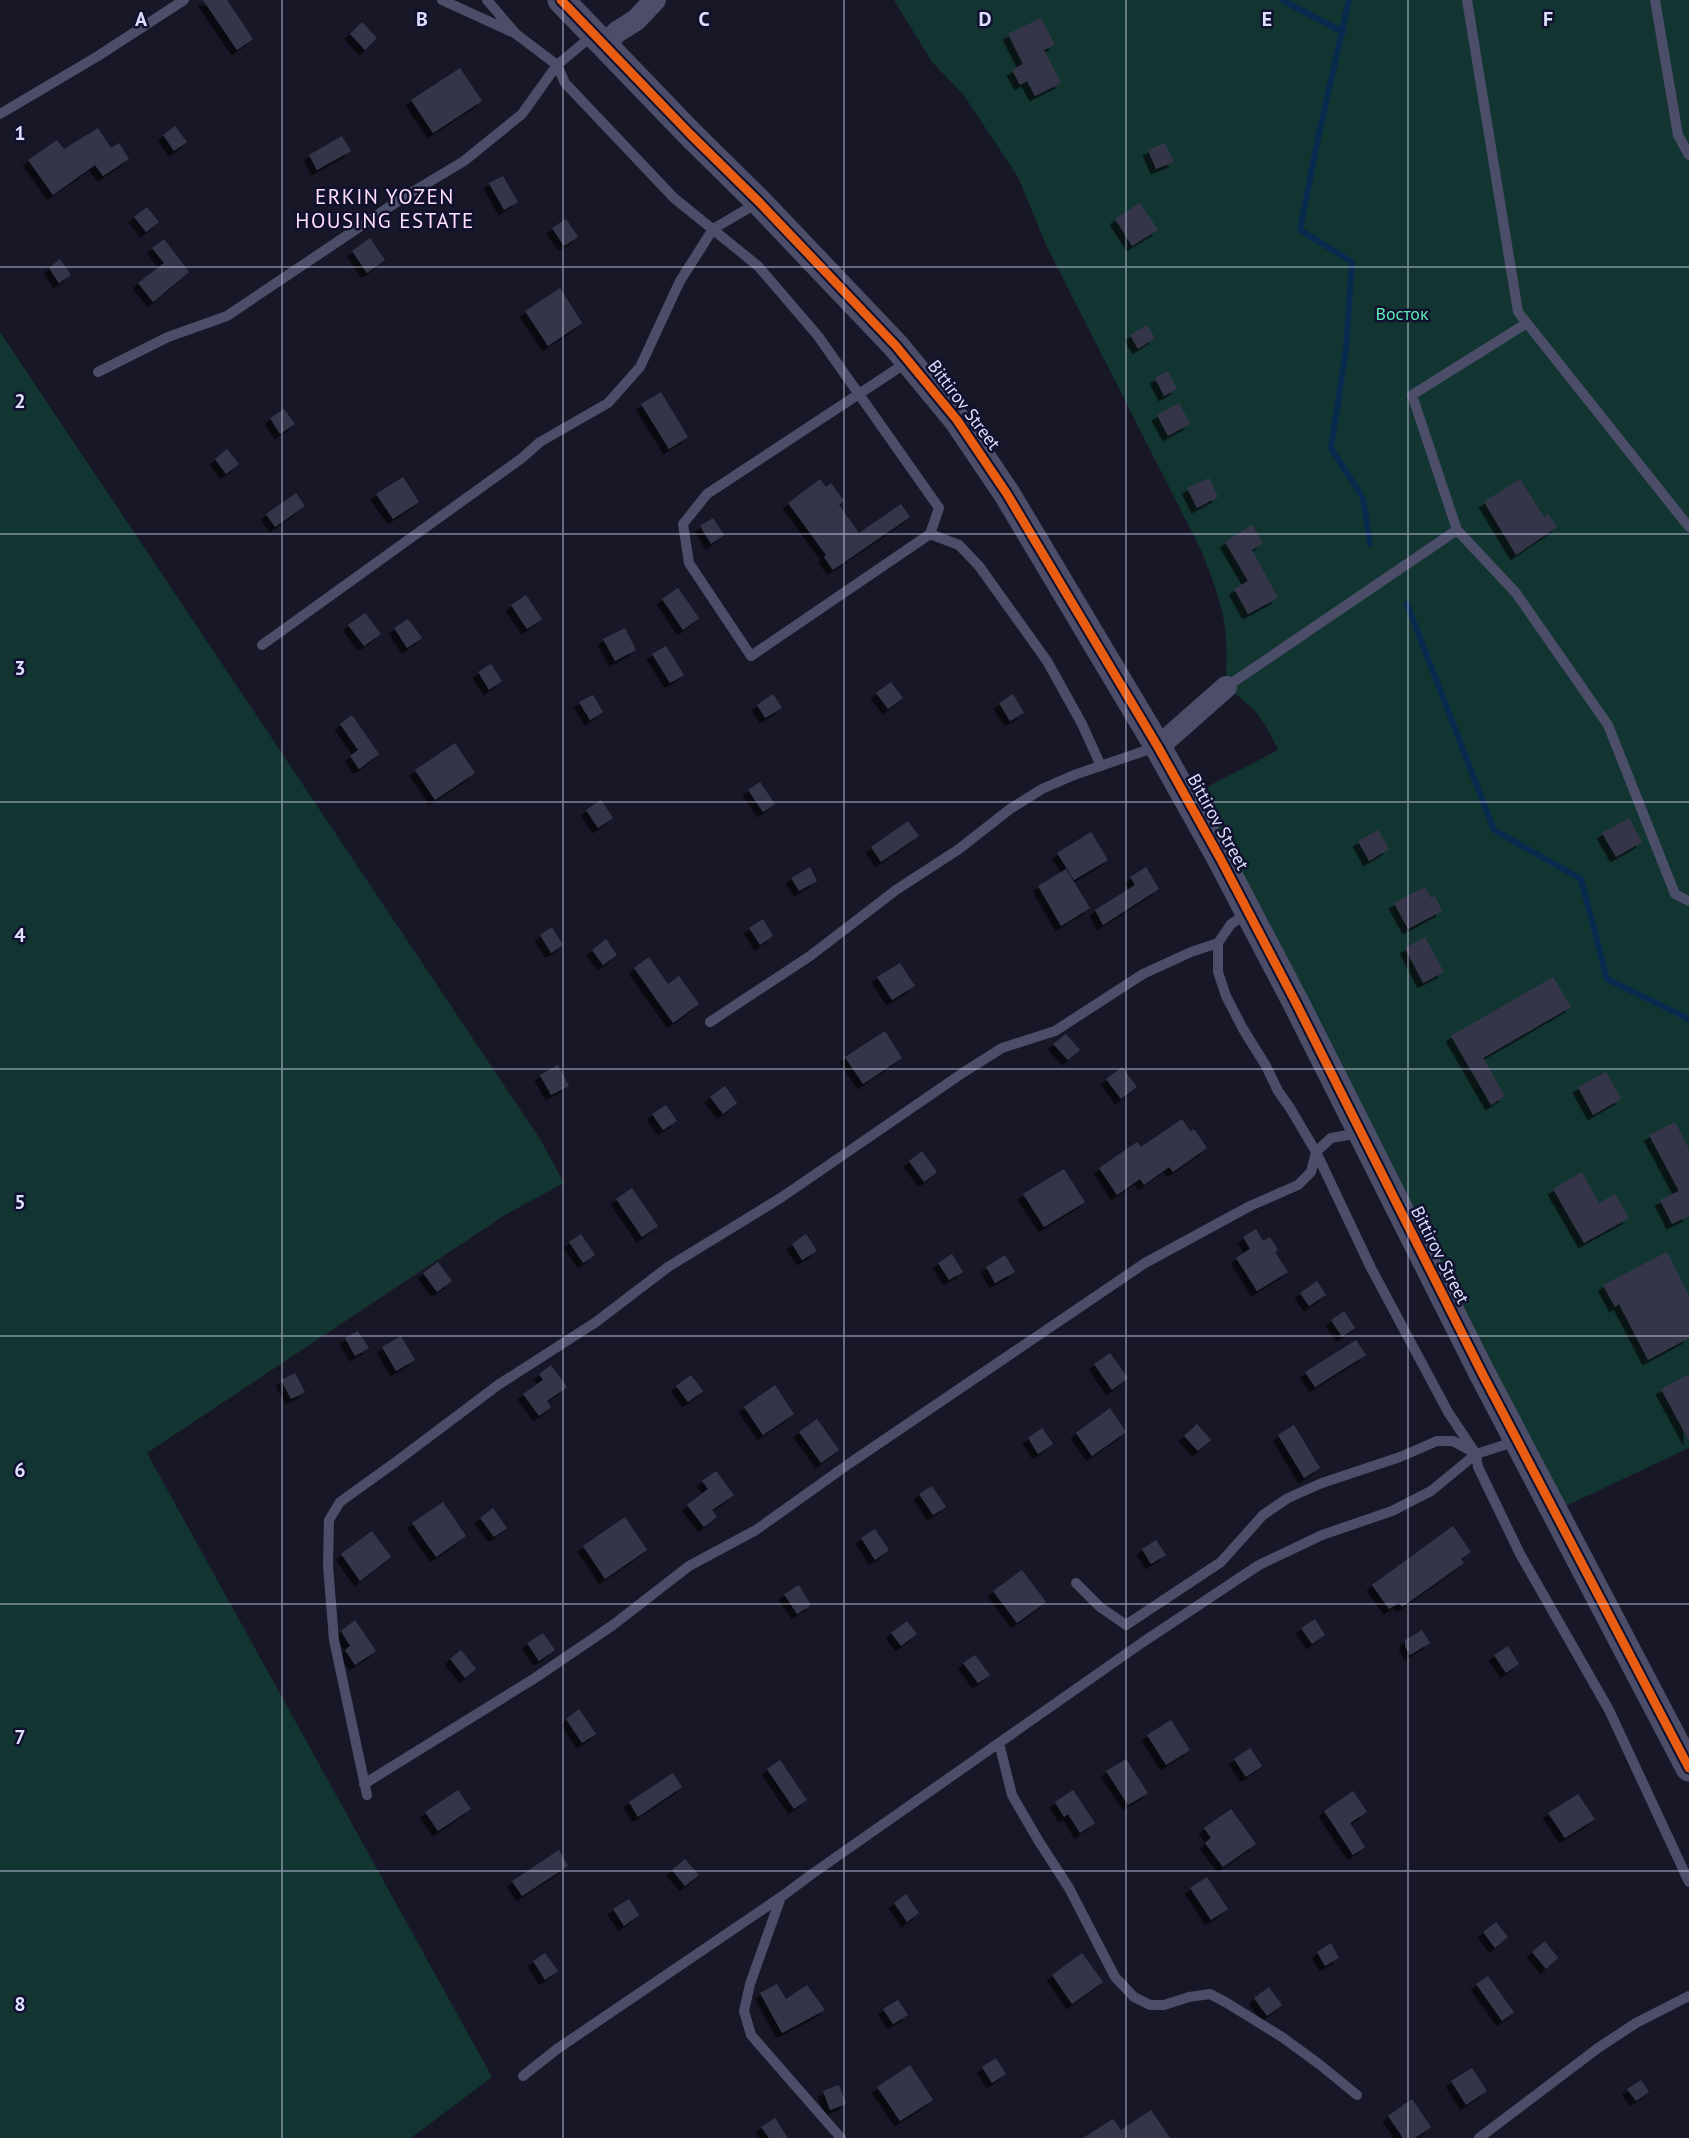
<svg xmlns="http://www.w3.org/2000/svg" width="1689" height="2138" font-family="'PT Sans',sans-serif">
<style>
.green{fill:#133532}
.lines{fill:none;stroke-linecap:round;stroke-linejoin:round}
.stream{stroke:#082a4e;stroke-width:6}
.building{fill:#363649;filter:url(#shadow)}
.service{stroke:#4b4d69;stroke-width:10}
.minor{stroke:#4b4d69;stroke-width:22}
.tertiary{stroke:#4b4d69;stroke-width:27}
.cycleway-casing{stroke:#10102f;stroke-width:13}
.cycleway{stroke:#e95d12;stroke-width:9}
.grid{fill:none;stroke:#dedfff;stroke-width:1.5;stroke-opacity:0.55}
.labels{text-anchor:middle;stroke-width:5;stroke-linejoin:round;paint-order:stroke}
.park-label{font-size:18px;fill:#5decb4;stroke:#10102f}
.street-label{font-size:18px;fill:#dedfff;stroke:#10102f}
.quarter-label{font-size:21px;letter-spacing:1.5px;fill:#ffe0f8;stroke:#10102f}
.grid-label{font-size:20px;text-anchor:middle;font-weight:bold;fill:#dedfff;stroke:#10102f;stroke-width:5;stroke-linejoin:round;paint-order:stroke}
</style>
<defs>
<filter id="shadow"><feDropShadow dx="-5.5" dy="5.5" stdDeviation="0" flood-color="#0009"/></filter>
</defs>
<rect width="100%" height="100%" fill="#171728"/>
<path class="green" d="M 894,0 L 1689,0 L 1689,1448 L 1555,1511 L 1186,798 L 1278,750 C 1263,717 1255,708 1226,687 C 1226,665 1228,643 1224,621 C 1220,597 1210,573 1201,550 L 1046,245 L 1018,177 L 963,94 L 932,62 Z
M 0,332 L 540,1139 L 564,1183 L 505,1215 L 147,1453 L 492,2077 L 411,2138 L 0,2138 Z"/>
<g class="lines">
<path class="stream" d="M 1282,0 L 1343,32
M 1349,0 L 1318,138 L 1300,230 L 1352,262 L 1346,349 L 1331,448 L 1363,498 L 1370,544
M 1407,604 L 1494,830 L 1581,879 L 1607,979 L 1689,1019"/>
</g>
<path class="building" d="M 203,0 L 227,0 L 253,39 L 237,50 Z
M 1041,18 L 1055,45 L 1044,50 L 1061,83 L 1035,96 L 1027,81 L 1020,85 L 1012,70 L 1023,64 L 1008,34 Z
M 362,22 L 377,38 L 365,50 L 350,34 Z
M 460,68 L 482,101 L 433,133 L 411,100 Z
M 175,126 L 187,142 L 174,151 L 163,135 Z
M 98,128 L 111,148 L 119,143 L 129,159 L 103,176 L 95,165 L 53,195 L 28,160 L 57,140 L 64,149 Z
M 342,136 L 351,151 L 317,170 L 309,155 Z
M 1165,143 L 1174,162 L 1156,169 L 1148,150 Z
M 503,176 L 518,202 L 504,210 L 489,183 Z
M 1140,203 L 1158,230 L 1132,246 L 1115,219 Z
M 147,207 L 159,222 L 146,232 L 134,217 Z
M 566,219 L 578,237 L 564,246 L 552,228 Z
M 370,238 L 385,260 L 367,273 L 352,251 Z
M 164,239 L 189,272 L 153,302 L 138,283 L 164,263 L 152,248 Z
M 60,259 L 71,275 L 59,283 L 49,268 Z
M 560,288 L 582,323 L 548,346 L 525,311 Z
M 1147,325 L 1155,338 L 1138,349 L 1130,335 Z
M 1168,371 L 1177,389 L 1164,396 L 1155,378 Z
M 661,392 L 688,437 L 669,449 L 641,404 Z
M 1179,403 L 1190,424 L 1168,436 L 1157,415 Z
M 284,409 L 295,424 L 280,434 L 270,418 Z
M 227,449 L 239,464 L 226,474 L 215,459 Z
M 403,477 L 419,502 L 393,519 L 376,494 Z
M 1209,478 L 1218,497 L 1197,508 L 1187,488 Z
M 820,479 L 826,487 L 831,483 L 844,501 L 839,505 L 859,533 L 901,504 L 910,517 L 833,570 L 824,557 L 826,555 L 788,503 Z
M 1520,479 L 1544,517 L 1548,514 L 1557,527 L 1516,555 L 1484,502 Z
M 296,493 L 305,506 L 275,527 L 266,514 Z
M 713,518 L 724,535 L 711,544 L 700,526 Z
M 1252,525 L 1263,543 L 1252,550 L 1278,598 L 1248,614 L 1234,589 L 1248,581 L 1225,542 Z
M 678,588 L 699,618 L 683,630 L 662,599 Z
M 526,595 L 542,619 L 527,629 L 511,605 Z
M 365,613 L 381,634 L 364,646 L 348,625 Z
M 408,619 L 422,638 L 407,648 L 394,628 Z
M 625,628 L 636,650 L 615,661 L 603,639 Z
M 666,646 L 684,675 L 670,683 L 652,654 Z
M 491,664 L 502,681 L 489,690 L 478,672 Z
M 891,682 L 903,698 L 888,709 L 876,693 Z
M 773,694 L 782,708 L 765,718 L 757,705 Z
M 1013,694 L 1024,713 L 1010,721 L 999,703 Z
M 593,695 L 603,712 L 590,720 L 579,702 Z
M 352,715 L 379,754 L 359,769 L 350,756 L 358,750 L 340,724 Z
M 455,743 L 475,773 L 435,800 L 415,770 Z
M 760,782 L 775,804 L 763,812 L 748,790 Z
M 601,800 L 613,818 L 598,828 L 586,810 Z
M 1629,818 L 1642,842 L 1616,857 L 1602,833 Z
M 908,821 L 919,836 L 881,862 L 871,847 Z
M 1378,830 L 1389,849 L 1369,861 L 1358,841 Z
M 1091,832 L 1108,860 L 1074,880 L 1057,853 Z
M 810,867 L 817,881 L 799,891 L 791,878 Z
M 1146,867 L 1159,889 L 1103,925 L 1095,910 L 1135,885 L 1130,877 Z
M 1066,869 L 1090,908 L 1061,926 L 1038,886 Z
M 1425,887 L 1431,898 L 1435,896 L 1442,911 L 1408,929 L 1394,903 Z
M 763,919 L 773,936 L 760,945 L 749,928 Z
M 552,927 L 563,945 L 551,953 L 540,935 Z
M 1425,937 L 1444,972 L 1423,983 L 1405,948 Z
M 606,939 L 617,955 L 603,965 L 592,950 Z
M 649,957 L 668,984 L 679,976 L 699,1004 L 673,1023 L 634,968 Z
M 900,963 L 915,986 L 892,1000 L 877,977 Z
M 1553,977 L 1571,1007 L 1483,1058 L 1505,1096 L 1491,1105 L 1451,1036 Z
M 885,1031 L 902,1058 L 863,1084 L 845,1057 Z
M 1066,1034 L 1080,1050 L 1068,1060 L 1053,1044 Z
M 558,1065 L 569,1086 L 551,1095 L 540,1075 Z
M 1122,1067 L 1137,1087 L 1121,1099 L 1106,1079 Z
M 1606,1072 L 1621,1099 L 1593,1115 L 1578,1087 Z
M 725,1086 L 737,1103 L 723,1114 L 710,1097 Z
M 666,1105 L 677,1121 L 663,1130 L 652,1114 Z
M 1182,1119 L 1190,1131 L 1194,1129 L 1207,1148 L 1173,1172 L 1169,1167 L 1144,1185 L 1140,1179 L 1117,1195 L 1099,1168 L 1137,1142 L 1141,1147 Z
M 1675,1122 L 1689,1149 L 1689,1216 L 1672,1224 L 1660,1200 L 1679,1191 L 1649,1135 Z
M 922,1151 L 937,1172 L 924,1182 L 909,1161 Z
M 1064,1169 L 1085,1202 L 1044,1227 L 1023,1194 Z
M 1582,1172 L 1599,1203 L 1615,1194 L 1629,1218 L 1584,1243 L 1553,1189 Z
M 632,1188 L 658,1226 L 642,1237 L 616,1199 Z
M 1256,1229 L 1263,1241 L 1270,1237 L 1278,1250 L 1275,1252 L 1288,1272 L 1257,1291 L 1236,1258 L 1250,1249 L 1243,1237 Z
M 581,1234 L 595,1255 L 583,1263 L 569,1242 Z
M 806,1234 L 817,1251 L 802,1260 L 792,1244 Z
M 1667,1252 L 1689,1296 L 1689,1338 L 1648,1360 L 1619,1304 L 1615,1307 L 1603,1285 Z
M 952,1254 L 963,1272 L 949,1280 L 938,1263 Z
M 1005,1255 L 1015,1272 L 995,1283 L 986,1267 Z
M 438,1262 L 452,1281 L 437,1292 L 423,1273 Z
M 1317,1281 L 1326,1295 L 1309,1306 L 1300,1293 Z
M 1344,1311 L 1355,1328 L 1342,1337 L 1331,1320 Z
M 358,1331 L 369,1348 L 355,1356 L 345,1338 Z
M 401,1336 L 415,1360 L 396,1371 L 382,1347 Z
M 1356,1340 L 1366,1355 L 1315,1387 L 1305,1372 Z
M 1110,1353 L 1128,1378 L 1112,1390 L 1094,1364 Z
M 551,1365 L 567,1387 L 547,1401 L 551,1407 L 539,1416 L 523,1394 L 543,1380 L 539,1374 Z
M 295,1373 L 305,1392 L 291,1399 L 281,1380 Z
M 1689,1374 L 1689,1441 L 1661,1389 Z
M 691,1375 L 703,1391 L 688,1402 L 676,1386 Z
M 775,1385 L 794,1414 L 763,1435 L 744,1407 Z
M 1110,1408 L 1126,1432 L 1092,1456 L 1076,1433 Z
M 817,1419 L 839,1450 L 821,1463 L 799,1432 Z
M 1197,1424 L 1211,1440 L 1198,1451 L 1184,1436 Z
M 1294,1425 L 1320,1468 L 1304,1478 L 1278,1435 Z
M 1042,1428 L 1053,1444 L 1038,1454 L 1028,1438 Z
M 716,1471 L 734,1495 L 712,1510 L 717,1517 L 704,1527 L 687,1505 L 708,1489 L 702,1481 Z
M 932,1486 L 946,1507 L 933,1515 L 919,1494 Z
M 443,1502 L 466,1536 L 436,1557 L 412,1523 Z
M 493,1508 L 507,1528 L 494,1537 L 480,1518 Z
M 625,1517 L 647,1550 L 605,1579 L 583,1546 Z
M 1453,1526 L 1471,1552 L 1461,1559 L 1464,1563 L 1402,1607 L 1399,1603 L 1389,1609 L 1372,1585 Z
M 875,1529 L 889,1550 L 875,1560 L 861,1538 Z
M 372,1531 L 391,1557 L 360,1581 L 341,1554 Z
M 1156,1540 L 1166,1555 L 1151,1564 L 1142,1549 Z
M 1022,1570 L 1046,1602 L 1017,1623 L 993,1591 Z
M 799,1585 L 811,1605 L 797,1614 L 784,1594 Z
M 1315,1619 L 1325,1635 L 1312,1644 L 1301,1628 Z
M 355,1620 L 376,1651 L 355,1665 L 345,1650 L 350,1646 L 341,1631 Z
M 907,1621 L 917,1634 L 901,1646 L 891,1633 Z
M 1422,1630 L 1430,1643 L 1410,1655 L 1405,1646 L 1405,1640 Z
M 543,1633 L 555,1650 L 539,1661 L 527,1643 Z
M 1508,1646 L 1519,1664 L 1506,1673 L 1494,1655 Z
M 461,1650 L 476,1669 L 465,1678 L 450,1659 Z
M 975,1655 L 990,1675 L 978,1683 L 963,1663 Z
M 579,1709 L 596,1734 L 582,1743 L 566,1719 Z
M 1171,1720 L 1190,1750 L 1166,1765 L 1147,1735 Z
M 1250,1748 L 1262,1766 L 1246,1777 L 1234,1759 Z
M 1126,1759 L 1148,1793 L 1128,1805 L 1106,1771 Z
M 780,1760 L 807,1800 L 794,1809 L 767,1769 Z
M 673,1773 L 682,1787 L 638,1817 L 629,1802 Z
M 458,1790 L 471,1809 L 438,1831 L 425,1812 Z
M 1073,1790 L 1095,1823 L 1080,1833 L 1068,1814 L 1064,1817 L 1055,1802 Z
M 1353,1791 L 1367,1812 L 1350,1823 L 1365,1847 L 1353,1855 L 1324,1811 Z
M 1578,1794 L 1595,1819 L 1565,1838 L 1548,1813 Z
M 1231,1809 L 1256,1844 L 1223,1867 L 1205,1843 L 1211,1838 L 1204,1828 Z
M 559,1850 L 568,1866 L 522,1896 L 512,1881 Z
M 685,1859 L 699,1875 L 685,1886 L 672,1870 Z
M 1207,1877 L 1228,1909 L 1211,1920 L 1190,1888 Z
M 906,1894 L 919,1913 L 907,1922 L 894,1903 Z
M 629,1899 L 639,1915 L 624,1926 L 613,1909 Z
M 1496,1922 L 1508,1937 L 1495,1948 L 1483,1932 Z
M 1545,1941 L 1558,1958 L 1546,1969 L 1532,1952 Z
M 1331,1943 L 1339,1958 L 1325,1966 L 1317,1952 Z
M 545,1953 L 558,1971 L 545,1980 L 533,1961 Z
M 1082,1953 L 1103,1982 L 1072,2004 L 1052,1975 Z
M 1488,1976 L 1514,2012 L 1502,2021 L 1476,1984 Z
M 777,1984 L 786,1999 L 807,1985 L 825,2010 L 782,2033 L 760,1993 Z
M 1269,1987 L 1282,2005 L 1267,2016 L 1254,1998 Z
M 898,2000 L 908,2015 L 893,2024 L 883,2009 Z
M 996,2058 L 1006,2074 L 992,2083 L 982,2067 Z
M 910,2065 L 933,2100 L 900,2121 L 877,2087 Z
M 1472,2068 L 1487,2091 L 1466,2105 L 1451,2081 Z
M 1641,2080 L 1649,2092 L 1636,2101 L 1627,2089 Z
M 839,2085 L 846,2104 L 830,2110 L 823,2091 Z
M 1412,2099 L 1431,2127 L 1415,2138 L 1403,2138 L 1388,2116 Z
M 1151,2110 L 1170,2138 L 1083,2138 L 1113,2119 L 1121,2130 Z
M 775,2118 L 788,2138 L 769,2138 L 761,2127 Z"/>
<g class="lines">
<path class="service" d="M 442,0 L 512,32
M 487,0 L 516,34 L 557,65 L 565,83 L 674,198 L 758,266 L 818,336 L 939,508 L 930,534
M 1467,0 L 1518,312 L 1689,527
M 1655,0 L 1678,135 L 1689,155
M 0,114 L 98,56 L 184,0
M 909,361 L 707,494 L 683,524 L 689,563 L 751,656 L 930,534 L 959,545 L 979,566 L 1047,661 L 1082,724 L 1101,766
M 98,372 L 168,337 L 227,316 L 404,197 L 464,161 L 522,114 L 557,65 L 593,35
M 1457,530 L 1412,395 L 1527,323
M 262,645 L 522,458 L 540,442 L 608,403 L 640,367 L 680,281 L 713,229 L 759,202
M 1226,687 L 1457,530 L 1516,593 L 1608,725 L 1675,894 L 1689,901
M 1218,943 L 1218,972 L 1226,996 L 1243,1029 L 1266,1066 L 1278,1091 L 1290,1108 L 1316,1152 L 1371,1268 L 1448,1412 L 1476,1454 L 1478,1467 L 1520,1554 L 1609,1710 L 1689,1882
M 710,1022 L 810,956 L 896,890 L 959,849 L 1010,809 L 1042,789 L 1074,775 L 1156,747
M 1076,1583 L 1100,1607 L 1126,1625 L 1221,1562 L 1263,1515 L 1288,1498 L 1322,1483 L 1400,1457 L 1437,1441 L 1453,1441 L 1473,1452
M 999,1743 L 1012,1795 L 1038,1840 L 1069,1888 L 1115,1977 L 1134,1997 L 1150,2005 L 1164,2005 L 1189,1997 L 1210,1994 L 1227,2003 L 1282,2037 L 1319,2064 L 1357,2095
M 364,1784 L 535,1678 L 613,1625 L 689,1566 L 756,1530 L 850,1463 L 1145,1263 L 1250,1206 L 1298,1185 L 1311,1172 L 1316,1152 L 1331,1138 L 1360,1133
M 367,1795 L 334,1640 L 328,1566 L 329,1520 L 340,1502 L 397,1461 L 498,1385 L 596,1322 L 668,1267 L 782,1197 L 964,1072 L 1002,1048 L 1055,1031 L 1143,974 L 1191,952 L 1218,943 L 1231,924 L 1248,913
M 781,1897 L 750,1984 L 744,2011 L 751,2035 L 841,2138
M 523,2076 L 557,2049 L 781,1897 L 812,1874 L 1143,1642 L 1259,1565 L 1322,1535 L 1392,1511 L 1431,1491 L 1476,1454 L 1517,1441
M 1479,2138 L 1598,2048 L 1636,2023 L 1689,1996"/>
<path class="minor" d="M 604,45 L 617,32 L 636,20 L 655,0
M 1158,747 L 1226,687"/>
<path class="tertiary" d="M 561,0 L 690,134 L 759,202 L 896,346 L 957,420 L 1007,494 L 1158,747 L 1220,858 L 1296,1003 L 1483,1375 L 1689,1768"/>
<g class="cycleway-casing">
<path id="cycleway" d="M 561,0 L 690,134 L 759,202 L 896,346 L 957,420 L 1007,494 L 1158,747 L 1220,858 L 1296,1003 L 1483,1375 L 1689,1768"/>
</g>
<use href="#cycleway" class="cycleway"/>
</g>
<path class="grid" d="M 282,0 L 282,2138M 563,0 L 563,2138M 844,0 L 844,2138M 1126,0 L 1126,2138M 1408,0 L 1408,2138M 0,267 L 1689,267M 0,534 L 1689,534M 0,802 L 1689,802M 0,1069 L 1689,1069M 0,1336 L 1689,1336M 0,1604 L 1689,1604M 0,1871 L 1689,1871"/>
<g class="labels">
<g class="park-label">
<text x="1402" y="320">Восток</text>
</g>
<g class="street-label">
<text transform="translate(964 405) rotate(53)" y="6">Bittirov Street</text>
<text transform="translate(1218 822) rotate(61)" y="6">Bittirov Street</text>
<text transform="translate(1440 1255) rotate(63)" y="6">Bittirov Street</text>
</g>
<g class="quarter-label">
<text x="385" y="204">ERKIN YOZEN<tspan x="385" dy="24">HOUSING ESTATE</tspan></text>
</g>
</g>
<g class="grid-label">
<text x="141" y="26">A</text>
<text x="422" y="26">B</text>
<text x="704" y="26">C</text>
<text x="985" y="26">D</text>
<text x="1267" y="26">E</text>
<text x="1548" y="26">F</text>
<text x="20" y="140">1</text>
<text x="20" y="408">2</text>
<text x="20" y="675">3</text>
<text x="20" y="942">4</text>
<text x="20" y="1209">5</text>
<text x="20" y="1477">6</text>
<text x="20" y="1744">7</text>
<text x="20" y="2011">8</text>
</g>
</svg>
